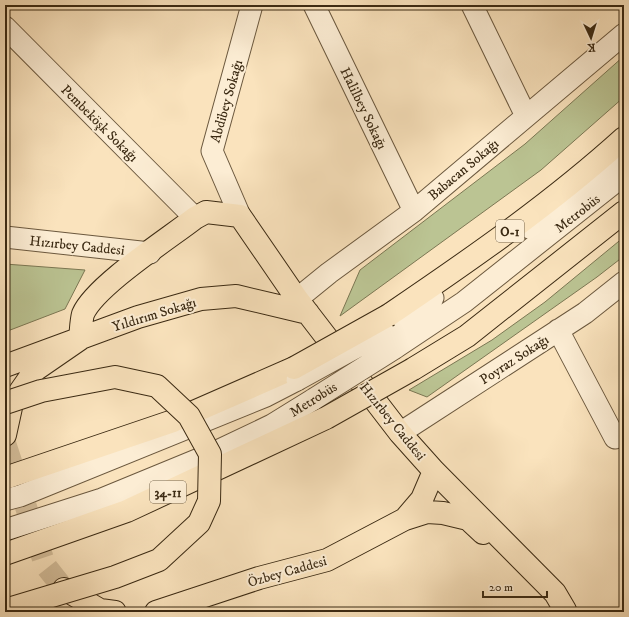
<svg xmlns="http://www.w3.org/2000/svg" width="629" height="617" font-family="'IM FELL DW Pica',serif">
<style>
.green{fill:#bbc493;stroke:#7b7753}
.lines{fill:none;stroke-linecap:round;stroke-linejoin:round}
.major-tunnel{stroke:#d4be9b;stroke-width:22;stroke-dasharray:22 11;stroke-linecap:butt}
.minor-casing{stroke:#6b583e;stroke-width:23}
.major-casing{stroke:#3b2a13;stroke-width:24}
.highway-casing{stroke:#3b2a13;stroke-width:24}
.minor{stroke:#fcedd4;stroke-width:21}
.major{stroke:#fae3bd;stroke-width:22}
.highway{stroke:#fae3bd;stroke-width:22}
.minor-bridge-casing{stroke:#6b583e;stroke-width:23;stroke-linecap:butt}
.major-bridge-casing{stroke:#3b2a13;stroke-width:24;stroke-linecap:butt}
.highway-bridge-casing{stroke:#3b2a13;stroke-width:24;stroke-linecap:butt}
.minor-bridge{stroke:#fcedd4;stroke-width:21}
.major-bridge{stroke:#fae3bd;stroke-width:22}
.highway-bridge{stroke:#fae3bd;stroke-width:22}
.labels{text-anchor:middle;stroke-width:4;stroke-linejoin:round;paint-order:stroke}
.shield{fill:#fcedd4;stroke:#75644d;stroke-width:1}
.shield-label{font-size:13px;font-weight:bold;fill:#3b2a13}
.street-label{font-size:14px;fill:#3b2a13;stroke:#fcedd4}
</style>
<rect width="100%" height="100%" fill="#fae3bd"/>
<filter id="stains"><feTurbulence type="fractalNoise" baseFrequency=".005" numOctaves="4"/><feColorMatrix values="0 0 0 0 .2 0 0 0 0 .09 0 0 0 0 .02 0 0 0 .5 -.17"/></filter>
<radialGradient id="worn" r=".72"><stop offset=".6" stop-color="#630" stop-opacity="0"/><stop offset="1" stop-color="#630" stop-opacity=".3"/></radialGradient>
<path class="green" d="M 624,56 L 624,97 L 541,170 L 340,316 L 360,270 L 525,144 Z
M 624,237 L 624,256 L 597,277 L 427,397 L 409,390 L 492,340 L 545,302 Z
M 5,264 L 85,270 L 65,309 L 5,332 Z"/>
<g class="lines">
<path class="major-tunnel" d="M 5,443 L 45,565 L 64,589"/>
<g class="minor-casing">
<path id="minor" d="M 314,5 L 414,211
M 472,5 L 526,116
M 5,27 L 195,218
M 240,216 L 212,151 L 252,5
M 529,228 L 566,202 L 624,155
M 5,237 L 150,253
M 297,299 L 329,273 L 414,211 L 624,34
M 558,330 L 615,438
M 384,332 L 433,298
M 395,348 L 464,302 L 624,175
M 400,433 L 585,313 L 624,282
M 5,500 L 20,496 L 266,396 L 297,380
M 5,530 L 102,499 L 209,455 L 272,425 L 314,399"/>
</g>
<g class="major-casing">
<path id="major" d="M 5,366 L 138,317 L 201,299 L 236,296 L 308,313
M 5,435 L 12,403 L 35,370 L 80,339 C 81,331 81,321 83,314 C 95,286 168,239 195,218 L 206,212 L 240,216 L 297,299 L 400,433 L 434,471 L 555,593 L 565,610
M 405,519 L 427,512 L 443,513 L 468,519 L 483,533
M 64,589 L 100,610 L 115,612
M 156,612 L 259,578 L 327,560 L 405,519 L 422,499 L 434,471"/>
</g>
<g class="highway-casing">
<path id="highway" d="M 389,315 C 470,260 551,204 624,138
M 413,369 L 467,336 L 624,212
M 5,478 L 173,421 L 294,368
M 5,554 L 127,511 L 326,418"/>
</g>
<use href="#minor" class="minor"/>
<use href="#major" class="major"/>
<use href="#highway" class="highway"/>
<g class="minor-bridge-casing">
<path id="minor-bridge" d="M 297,380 L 384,332
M 314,399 L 395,348"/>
</g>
<g class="major-bridge-casing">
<path id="major-bridge" d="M 5,403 L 41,391 L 115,377 L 157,386 L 189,416 L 210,454 L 209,501 L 199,523 L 159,560 L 115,577 L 5,610"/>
</g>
<g class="highway-bridge-casing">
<path id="highway-bridge" d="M 294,368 L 389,315
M 326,418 L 413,369"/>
</g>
<use href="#minor-bridge" class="minor-bridge"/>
<use href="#major-bridge" class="major-bridge"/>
<use href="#highway-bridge" class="highway-bridge"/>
</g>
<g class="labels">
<g class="shield">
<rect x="496" y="220" width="28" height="22" rx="3"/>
<rect x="150" y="481" width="36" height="22" rx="3"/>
</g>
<g class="shield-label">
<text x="510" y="236">O-1</text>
<text x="168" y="497">34-11</text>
</g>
<g class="street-label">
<text transform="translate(226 101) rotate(-74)" y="5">Abdibey Sokağı</text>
<text transform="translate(364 108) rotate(64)" y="5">Halilbey Sokağı</text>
<text transform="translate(100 123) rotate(45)" y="5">Pembeköşk Sokağı</text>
<text transform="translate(463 169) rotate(-40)" y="5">Babacan Sokağı</text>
<text transform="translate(577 213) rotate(-38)" y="5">Metrobüs</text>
<text transform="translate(77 245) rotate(6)" y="5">Hızırbey Caddesi</text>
<text transform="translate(154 314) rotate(-17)" y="5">Yıldırım Sokağı</text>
<text transform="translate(514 359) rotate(-33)" y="5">Poyraz Sokağı</text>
<text transform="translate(313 399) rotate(-32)" y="5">Metrobüs</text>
<text transform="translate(393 421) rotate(51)" y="5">Hızırbey Caddesi</text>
<text transform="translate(287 571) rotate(-16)" y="5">Özbey Caddesi</text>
</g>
</g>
<rect width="629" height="617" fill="none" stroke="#fae3bd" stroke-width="20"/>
<rect x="6" y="6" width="617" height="605" fill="none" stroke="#3b2a13" stroke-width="2"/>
<rect x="10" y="10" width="609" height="597" fill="none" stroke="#3b2a13"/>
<g transform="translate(591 38) rotate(176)" stroke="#fcedd4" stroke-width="3" paint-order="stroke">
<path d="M0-3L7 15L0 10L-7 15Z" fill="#3b2a13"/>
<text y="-6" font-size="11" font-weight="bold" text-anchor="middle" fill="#3b2a13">K</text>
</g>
<path d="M483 591v6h64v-6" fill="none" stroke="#3b2a13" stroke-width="2"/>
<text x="489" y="591" font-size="12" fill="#3b2a13" stroke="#fcedd4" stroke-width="3" paint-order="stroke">20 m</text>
<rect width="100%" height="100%" filter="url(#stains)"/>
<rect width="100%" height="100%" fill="url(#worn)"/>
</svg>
